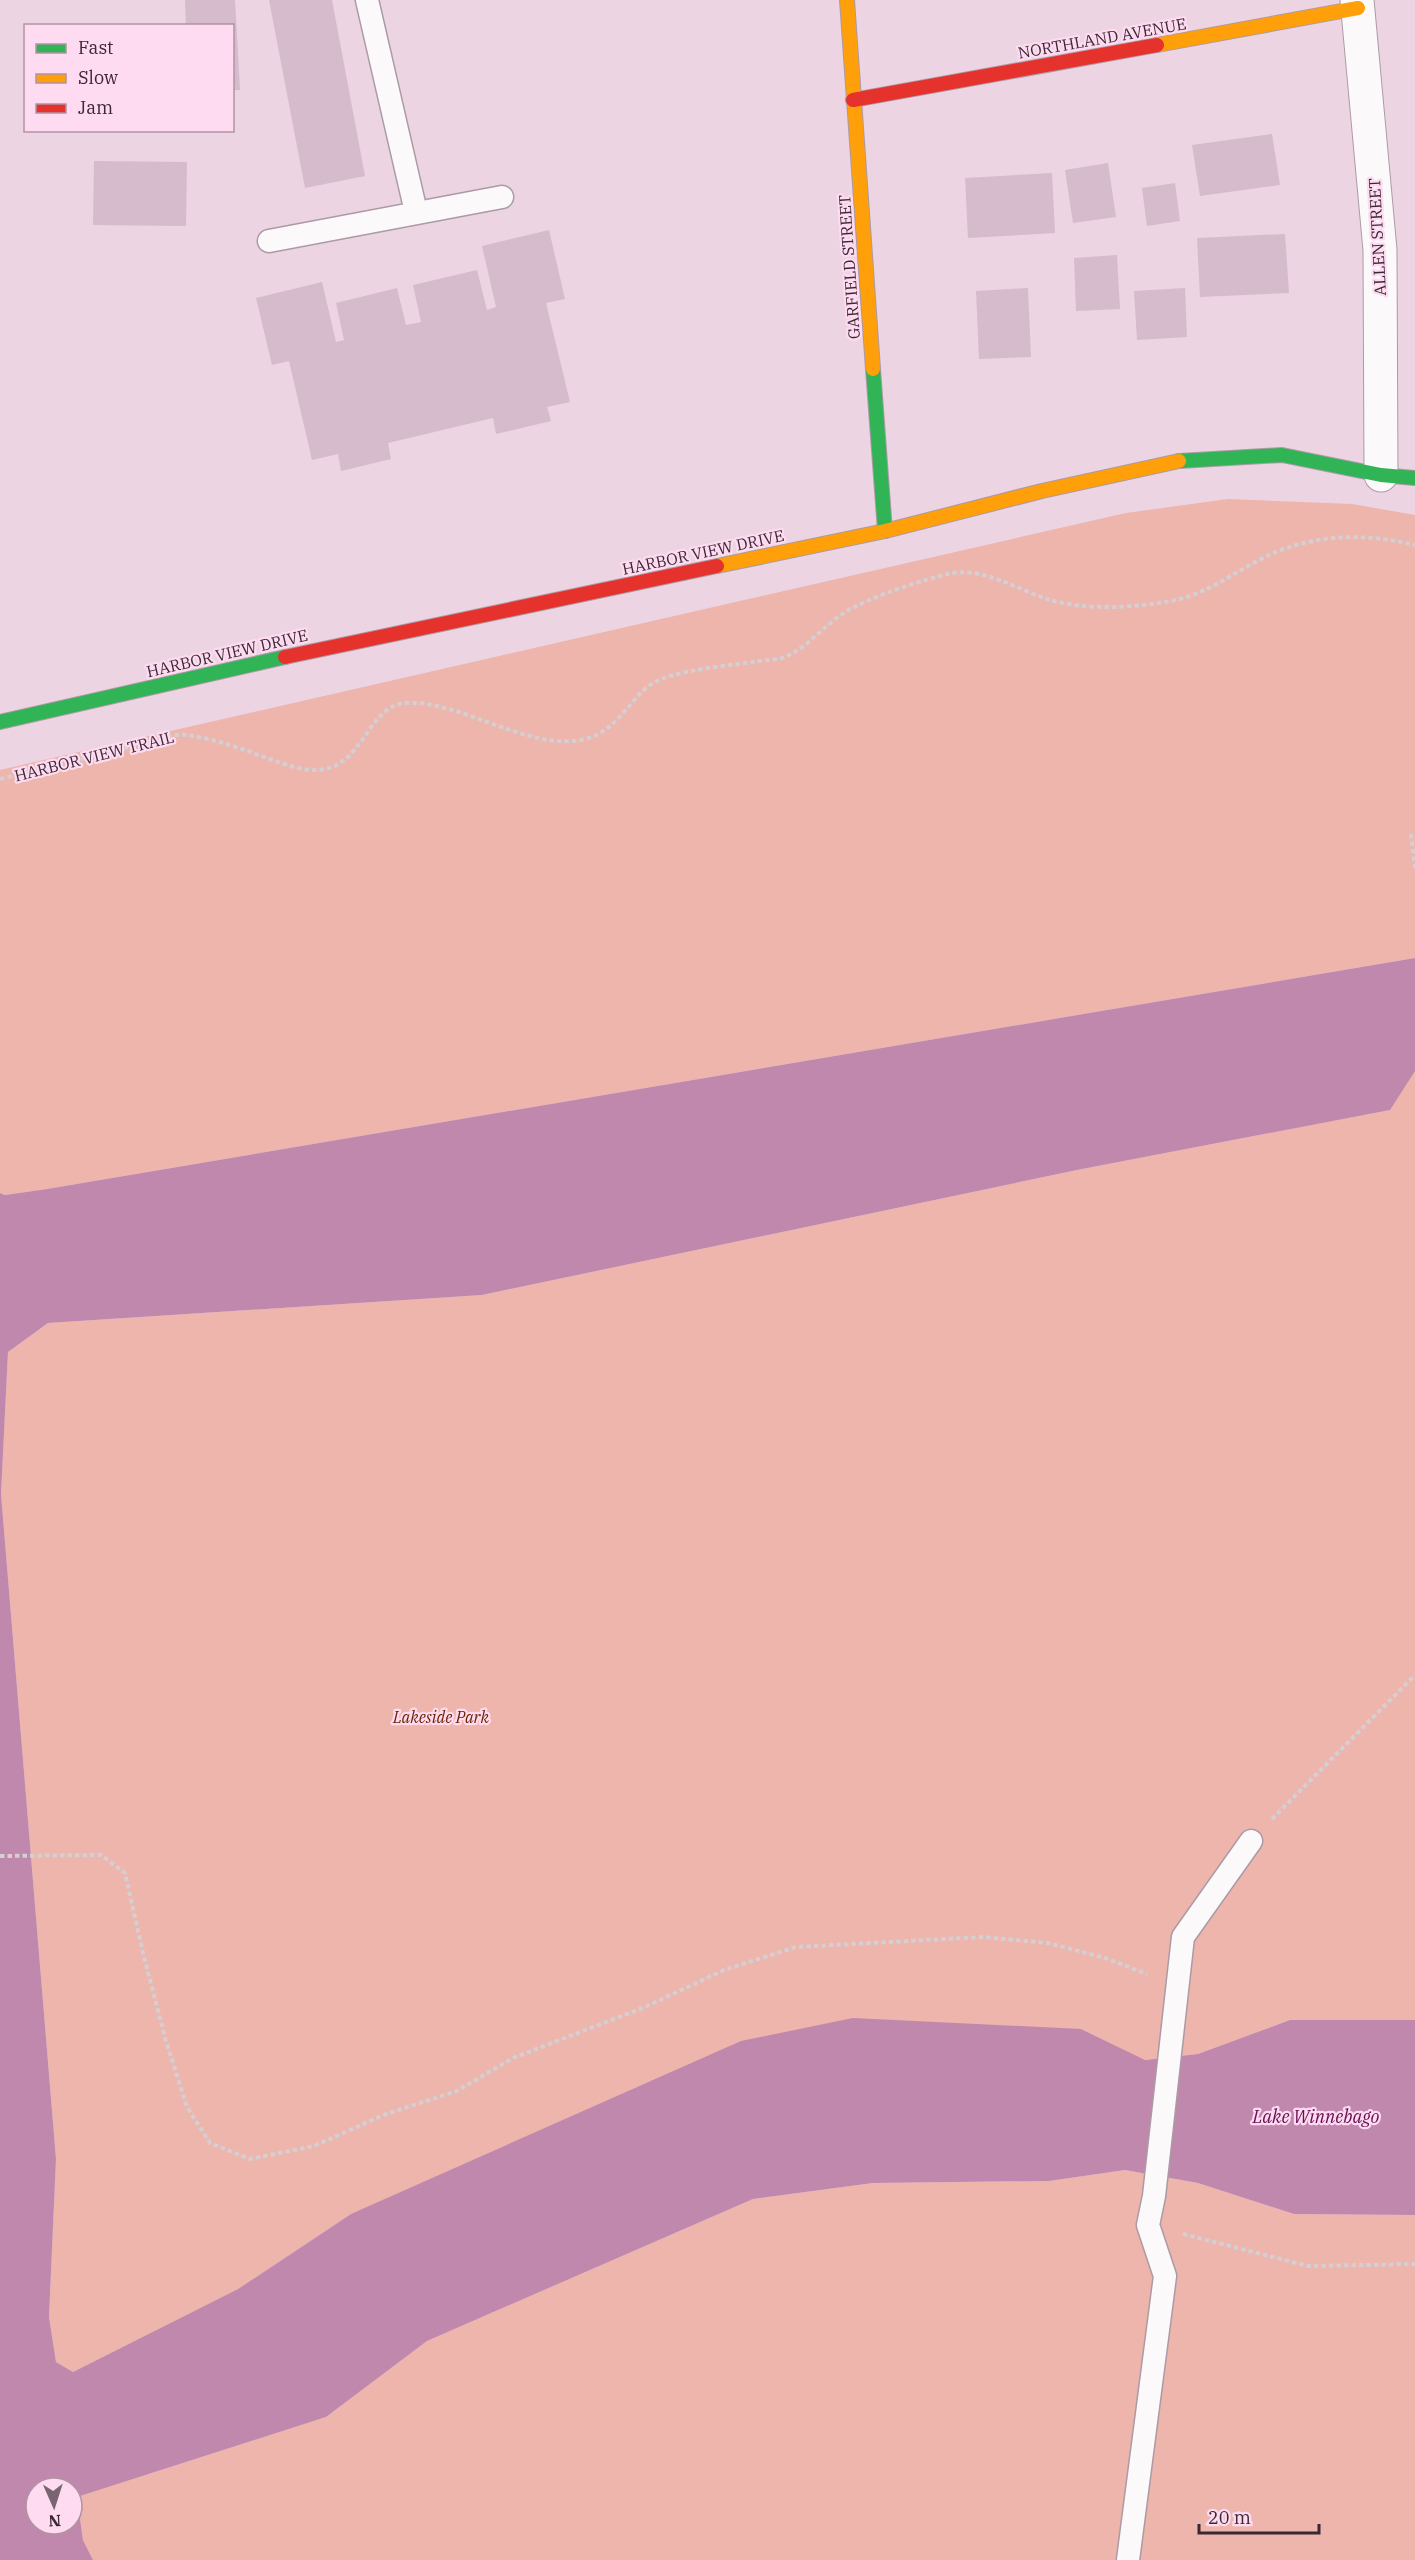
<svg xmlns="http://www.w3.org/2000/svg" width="1415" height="2560" font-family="'IBM Plex Serif',serif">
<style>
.green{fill:#edb5ab}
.water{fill:#c188ae;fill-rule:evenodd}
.building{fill:#d5bbcc}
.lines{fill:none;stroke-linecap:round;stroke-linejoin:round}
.lane-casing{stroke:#ac9aa5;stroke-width:25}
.street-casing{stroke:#ac9aa5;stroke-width:35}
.fast-casing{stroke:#ac9aa5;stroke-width:16}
.slow-casing{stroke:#ac9aa5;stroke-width:16}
.jam-casing{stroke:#ac9aa5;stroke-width:16}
.path{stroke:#d5ced2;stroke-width:4;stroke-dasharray:4.5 3;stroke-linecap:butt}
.lane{stroke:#fcf9fb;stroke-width:22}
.street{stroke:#fcf9fb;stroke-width:33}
.fast{stroke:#30b455;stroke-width:14}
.slow{stroke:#ff9f0a;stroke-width:14}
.jam{stroke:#e5322d;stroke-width:14}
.labels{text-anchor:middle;stroke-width:4.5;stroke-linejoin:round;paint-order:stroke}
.street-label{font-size:16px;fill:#3a2934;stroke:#fedbf0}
.park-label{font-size:16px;font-style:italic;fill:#6d2302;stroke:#fedbf0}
.water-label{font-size:18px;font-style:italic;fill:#680f53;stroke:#fedbf0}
</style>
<rect width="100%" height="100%" fill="#ecd4e3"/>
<path class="green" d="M 1228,499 L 1352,504 L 1415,515 L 1415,958 L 47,1189 L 5,1195 L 0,1193 L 0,770 L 1126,513 Z
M 1413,1071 L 1415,1071 L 1415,2020 L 1290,2020 L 1198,2054 L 1144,2060 L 1081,2029 L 351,2214 L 238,2289 L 73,2372 L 56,2362 L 49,2317 L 56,2159 L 1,1494 L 8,1352 L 48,1323 L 482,1295 L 1082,1169 L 1389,1110 Z
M 1125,2170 L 1198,2183 L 1294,2214 L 1415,2215 L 1415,2560 L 93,2560 L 83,2540 L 77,2497 L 326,2417 L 427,2341 L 753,2199 L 873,2183 L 1049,2181 Z"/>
<path class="water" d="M 1415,958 L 1415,1071 L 1390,1110 L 1082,1169 L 482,1295 L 48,1323 L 8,1352 L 1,1494 L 56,2159 L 49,2317 L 56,2362 L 73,2372 L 238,2289 L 351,2214 L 741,2041 L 853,2018 L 1081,2029 L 1145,2060 L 1198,2054 L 1290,2020 L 1415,2020 L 1415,2215 L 1294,2214 L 1198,2183 L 1125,2170 L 1049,2181 L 873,2183 L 753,2199 L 427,2341 L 326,2417 L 77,2497 L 83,2540 L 93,2560 L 0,2560 L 0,1193 L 5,1195 L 47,1189 ZM 36,2488 L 72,2488 L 72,2524 L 36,2524 Z"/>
<path class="building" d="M 185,0 L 235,0 L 240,90 L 232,90 L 232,26 L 186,26 Z
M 269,0 L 332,0 L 365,176 L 305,188 Z
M 1272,134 L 1280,185 L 1200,196 L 1192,145 Z
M 94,161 L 187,162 L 186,226 L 93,225 Z
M 1108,163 L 1116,217 L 1073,223 L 1065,170 Z
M 1052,173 L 1055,233 L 968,238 L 965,178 Z
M 1175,183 L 1180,221 L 1147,226 L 1142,188 Z
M 549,230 L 565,299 L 546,303 L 570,402 L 547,407 L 551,421 L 496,434 L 493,418 L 388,443 L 391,459 L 341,471 L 338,454 L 312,460 L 289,361 L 272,365 L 256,298 L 322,282 L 336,342 L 344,340 L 336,303 L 397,288 L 406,325 L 421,322 L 413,285 L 477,270 L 487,310 L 496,307 L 482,246 Z
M 1285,234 L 1289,293 L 1200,297 L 1197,238 Z
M 1117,255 L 1120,309 L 1076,311 L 1074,258 Z
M 1028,288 L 1031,357 L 979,359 L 976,291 Z
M 1185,288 L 1187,337 L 1137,340 L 1134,291 Z"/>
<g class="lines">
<g class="lane-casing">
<path id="lane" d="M 367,0 L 416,212
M 269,241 L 502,197
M 1128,2560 L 1165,2276 L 1148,2225 L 1154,2196 L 1183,1937 L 1251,1841"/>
</g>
<g class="street-casing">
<path id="street" d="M 1357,0 L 1380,250 L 1381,475"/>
</g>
<g class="fast-casing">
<path id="fast" d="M 873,369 L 885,531
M 1179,461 L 1282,455 L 1381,475 L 1415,478
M 0,722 L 285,657"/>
</g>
<g class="slow-casing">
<path id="slow" d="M 847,0 L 873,369
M 1157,45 L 1358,8
M 717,566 L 885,531 L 1042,491 L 1179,461"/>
</g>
<g class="jam-casing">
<path id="jam" d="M 853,100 L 1157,45
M 285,657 L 717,566"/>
</g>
<path class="path" d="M 0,779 C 45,768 89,757 134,746 C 150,742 171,733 186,735 C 213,738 242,749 267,758 C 284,764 302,771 319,770 C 365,766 367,705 406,703 C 462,700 530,753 585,739 C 622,730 632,690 661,679 C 692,668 728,666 759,661 C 767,660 775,660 782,658 C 807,649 823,626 844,613 C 863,599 928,578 952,573 C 984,568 1017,589 1047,599 C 1086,611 1136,608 1176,600 C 1207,593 1232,574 1259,560 C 1308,534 1362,532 1415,545
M 1411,834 L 1415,868
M 1272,1819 L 1415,1675
M 0,1856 L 101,1855 L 125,1873 L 143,1953 L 166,2041 L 187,2107 L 210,2143 L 250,2159 L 314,2146 L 386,2114 L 457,2091 L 513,2058 L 645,2007 L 724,1970 L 796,1947 L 983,1937 L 1048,1943 L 1105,1958 L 1147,1974
M 1183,2234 L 1308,2266 L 1415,2264"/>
<use href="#lane" class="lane"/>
<use href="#street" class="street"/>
<use href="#fast" class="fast"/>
<use href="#slow" class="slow"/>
<use href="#jam" class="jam"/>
</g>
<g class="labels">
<g class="street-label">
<text transform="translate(1102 38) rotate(-10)" y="6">NORTHLAND AVENUE</text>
<text transform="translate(1377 237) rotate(-93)" y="6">ALLEN STREET</text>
<text transform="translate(849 267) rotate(-94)" y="6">GARFIELD STREET</text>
<text transform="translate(703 552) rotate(-12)" y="6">HARBOR VIEW DRIVE</text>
<text transform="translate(227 653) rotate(-13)" y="6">HARBOR VIEW DRIVE</text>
<text transform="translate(94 756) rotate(-14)" y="6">HARBOR VIEW TRAIL</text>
</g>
<g class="park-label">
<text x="441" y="1723">Lakeside Park</text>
</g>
<g class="water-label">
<text x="1316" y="2123">Lake Winnebago</text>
</g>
</g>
<rect x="24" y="24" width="210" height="108" fill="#fedbf0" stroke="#b094a5" stroke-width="1.5"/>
<rect x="36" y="44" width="30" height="9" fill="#30b455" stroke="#b094a5" stroke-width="1.5"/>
<text x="78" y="54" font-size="18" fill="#3a2934">Fast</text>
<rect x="36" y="74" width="30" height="9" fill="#ff9f0a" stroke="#b094a5" stroke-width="1.5"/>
<text x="78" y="84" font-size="18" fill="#3a2934">Slow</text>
<rect x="36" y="104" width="30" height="9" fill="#e5322d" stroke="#b094a5" stroke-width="1.5"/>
<text x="78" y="114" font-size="18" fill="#3a2934">Jam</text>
<g transform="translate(54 2506) rotate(177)"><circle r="28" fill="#fedbf0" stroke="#b094a5" stroke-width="1.5"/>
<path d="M0-4.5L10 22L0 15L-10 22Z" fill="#786571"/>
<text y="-9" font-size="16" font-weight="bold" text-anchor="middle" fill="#3a2934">N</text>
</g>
<path d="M1199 2524v9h120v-9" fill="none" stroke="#3a2934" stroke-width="3"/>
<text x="1208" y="2524" font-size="18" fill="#3a2934" stroke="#fedbf0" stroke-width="4.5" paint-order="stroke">20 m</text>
</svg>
